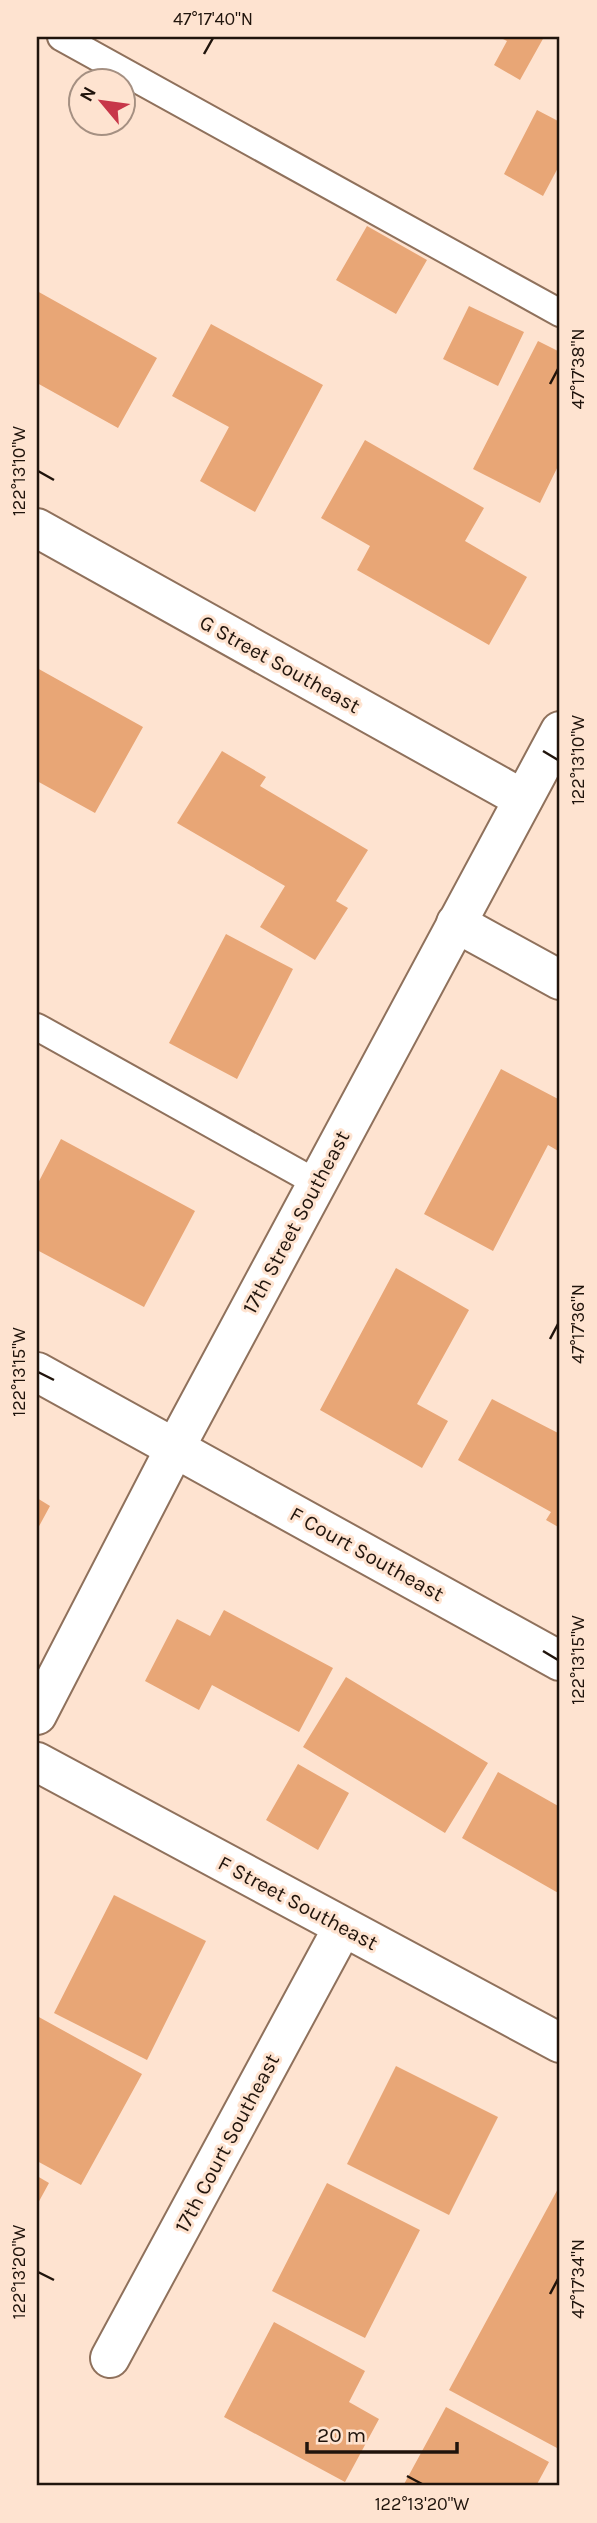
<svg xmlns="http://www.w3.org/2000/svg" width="597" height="2523" font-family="Karla,sans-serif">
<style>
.building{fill:#e8a676}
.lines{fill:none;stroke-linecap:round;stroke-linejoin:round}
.lane-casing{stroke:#8f715c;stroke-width:30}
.street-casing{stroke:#8f715c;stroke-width:42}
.secondary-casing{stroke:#8f715c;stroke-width:42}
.lane{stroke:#fff;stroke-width:26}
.street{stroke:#fff;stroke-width:38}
.secondary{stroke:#fff;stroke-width:38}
.ticks{fill:none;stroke:#20140c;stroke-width:2.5}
.labels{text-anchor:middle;stroke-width:6;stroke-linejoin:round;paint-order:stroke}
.street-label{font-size:21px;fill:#20140c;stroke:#fee3d0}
.neatline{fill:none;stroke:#20140c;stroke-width:2.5}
.ticks-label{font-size:18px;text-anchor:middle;fill:#20140c}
</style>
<rect width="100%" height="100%" fill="#fee3d0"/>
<path class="building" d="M 499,37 L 544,37 L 520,80 L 494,65 L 507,41 Z
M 537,110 L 560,122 L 560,164 L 543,196 L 504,174 Z
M 367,226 L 427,260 L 396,314 L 336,280 Z
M 37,291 L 157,358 L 118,428 L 37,383 Z
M 469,306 L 524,332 L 498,386 L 443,359 Z
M 211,324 L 323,385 L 255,512 L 200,481 L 229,427 L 172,396 Z
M 538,341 L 560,352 L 560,462 L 540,503 L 473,469 Z
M 365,440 L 484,508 L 465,541 L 527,577 L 489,645 L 357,570 L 370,546 L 321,518 Z
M 37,668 L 143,727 L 95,813 L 37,781 Z
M 222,751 L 266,777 L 260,786 L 368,850 L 336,901 L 348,908 L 315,960 L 260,927 L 285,886 L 177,823 Z
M 226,934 L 293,969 L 237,1079 L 169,1043 Z
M 501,1069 L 560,1100 L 560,1152 L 548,1145 L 493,1251 L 424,1214 Z
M 61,1139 L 195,1211 L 144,1307 L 37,1250 L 37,1185 Z
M 396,1268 L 469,1310 L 417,1404 L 448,1421 L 422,1468 L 320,1410 Z
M 492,1399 L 560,1434 L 560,1528 L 546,1520 L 551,1512 L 458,1460 Z
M 37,1498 L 50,1506 L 37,1530 Z
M 224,1610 L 333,1668 L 299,1732 L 212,1685 L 199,1710 L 145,1681 L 177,1619 L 210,1636 Z
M 346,1677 L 488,1763 L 445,1833 L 303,1747 Z
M 298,1764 L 349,1793 L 318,1850 L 266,1820 Z
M 498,1772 L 560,1807 L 560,1894 L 462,1838 Z
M 114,1895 L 206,1941 L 147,2060 L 54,2013 Z
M 37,2016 L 142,2074 L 81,2185 L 37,2161 Z
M 396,2066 L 498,2117 L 449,2215 L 347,2164 Z
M 37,2176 L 49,2183 L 37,2205 Z
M 327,2183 L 420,2230 L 365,2338 L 272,2291 Z
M 560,2185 L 560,2442 L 557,2448 L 449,2390 Z
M 274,2322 L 365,2371 L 349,2402 L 379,2419 L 345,2482 L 224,2417 Z
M 446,2407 L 549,2462 L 536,2486 L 403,2486 Z"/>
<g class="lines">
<g class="lane-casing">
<path id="lane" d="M 61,37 L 560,313
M 37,1027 L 317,1183"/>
</g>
<g class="street-casing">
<path id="street" d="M 37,528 L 523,799
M 456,923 L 560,980
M 37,1372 L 560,1661
M 37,1762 L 560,2043
M 110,2358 L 343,1927"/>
</g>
<g class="secondary-casing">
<path id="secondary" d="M 37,1715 L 175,1448 L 560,731"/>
</g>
<use href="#lane" class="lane"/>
<use href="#street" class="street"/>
<use href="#secondary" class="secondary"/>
</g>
<path class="ticks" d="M 204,54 L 213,38M 550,384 L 558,369M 38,471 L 54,480M 543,751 L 558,760M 550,1339 L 558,1324M 38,1372 L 54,1380M 543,1651 L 558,1660M 38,2272 L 54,2280M 550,2294 L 558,2279M 407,2476 L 422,2484"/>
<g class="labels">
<g class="street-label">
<text transform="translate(280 664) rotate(29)" y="7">G Street Southeast</text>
<text transform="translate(296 1222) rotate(-62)" y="7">17th Street Southeast</text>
<text transform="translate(367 1554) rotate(29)" y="7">F Court Southeast</text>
<text transform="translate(298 1903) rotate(28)" y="7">F Street Southeast</text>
<text transform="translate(227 2143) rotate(-62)" y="7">17th Court Southeast</text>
</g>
</g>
<rect width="597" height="2523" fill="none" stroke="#fee3d0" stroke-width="77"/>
<g transform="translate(102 102) rotate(299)"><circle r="33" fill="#fee3d0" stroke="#a59082" stroke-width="2"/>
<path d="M0-5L12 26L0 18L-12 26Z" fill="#c73749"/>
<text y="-10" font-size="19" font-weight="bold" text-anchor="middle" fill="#20140c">N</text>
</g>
<path d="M307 2442v10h150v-10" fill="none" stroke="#20140c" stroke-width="3.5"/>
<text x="317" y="2442" font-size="21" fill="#20140c" stroke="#fee3d0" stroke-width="5" paint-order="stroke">20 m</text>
<rect x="38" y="38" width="520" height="2446" class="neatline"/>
<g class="ticks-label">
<text x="213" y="25">47°17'40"N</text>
<text transform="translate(578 369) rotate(-90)" y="6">47°17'38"N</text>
<text transform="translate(19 471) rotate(-90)" y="6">122°13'10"W</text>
<text transform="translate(578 760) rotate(-90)" y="6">122°13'10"W</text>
<text transform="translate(578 1324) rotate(-90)" y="6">47°17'36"N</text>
<text transform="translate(19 1372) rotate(-90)" y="6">122°13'15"W</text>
<text transform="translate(578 1660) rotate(-90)" y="6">122°13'15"W</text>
<text transform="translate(19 2272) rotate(-90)" y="6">122°13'20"W</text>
<text transform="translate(578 2279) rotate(-90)" y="6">47°17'34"N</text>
<text x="422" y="2510">122°13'20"W</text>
</g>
</svg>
